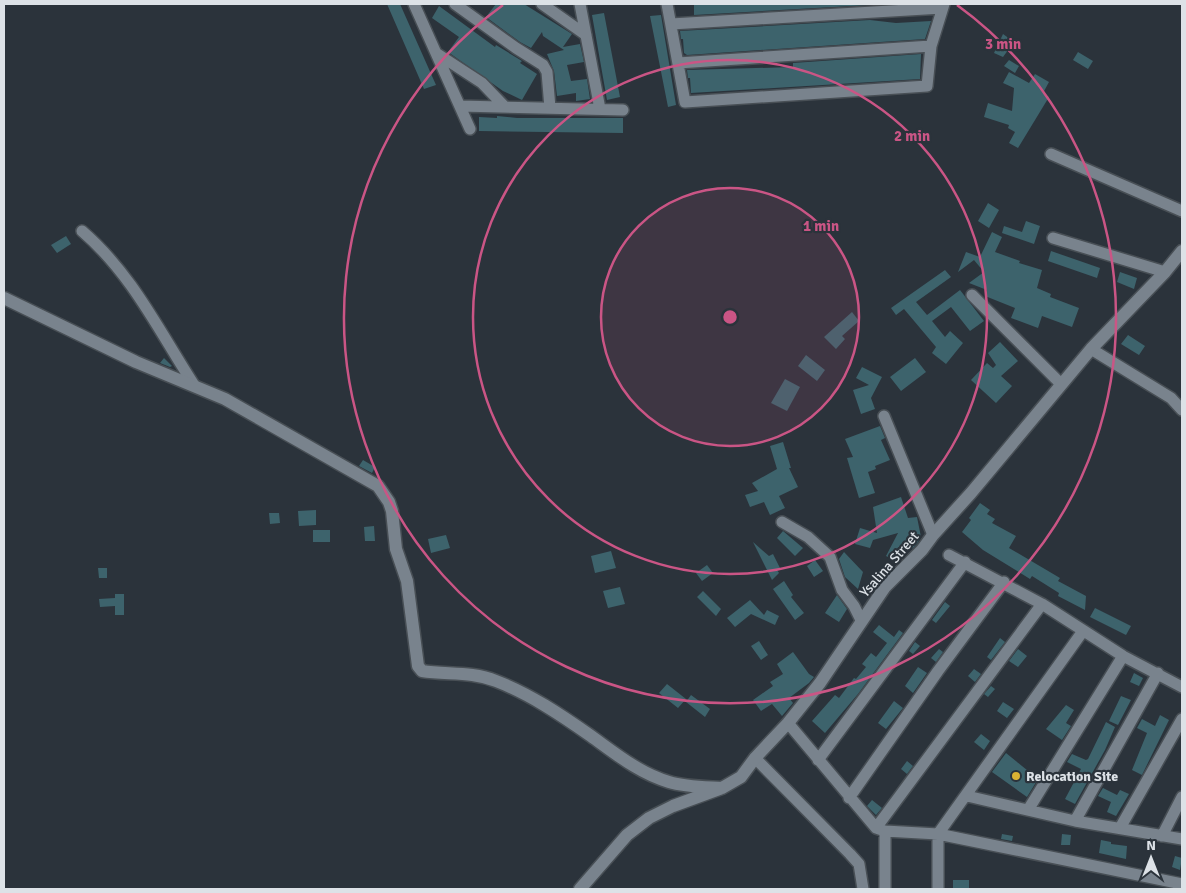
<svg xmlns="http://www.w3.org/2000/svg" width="1186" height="893" font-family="Signika,sans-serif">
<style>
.building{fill:#3d636c}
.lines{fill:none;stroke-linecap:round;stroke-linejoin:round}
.street-casing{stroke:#484f55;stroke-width:14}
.secondary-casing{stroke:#484f55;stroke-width:15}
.street{stroke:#79838d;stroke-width:11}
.secondary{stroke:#79838d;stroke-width:12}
.ring{fill:none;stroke:#ca5585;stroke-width:2.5}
.poi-dot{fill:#dbb233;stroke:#2b333b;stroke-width:2}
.labels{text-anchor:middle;stroke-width:4.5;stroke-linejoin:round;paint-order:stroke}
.street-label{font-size:14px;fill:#dde2e7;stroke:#2b333b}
.poi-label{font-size:14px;font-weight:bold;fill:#dde2e7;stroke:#2b333b;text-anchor:start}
.centre{fill:#ca5585;stroke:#2b333b;stroke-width:2.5}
.ring-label{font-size:15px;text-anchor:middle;font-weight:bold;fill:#ca5585;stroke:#2b333b;stroke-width:4.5;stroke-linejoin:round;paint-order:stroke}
</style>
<rect width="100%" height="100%" fill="#2b333b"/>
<path class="building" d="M 387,4 L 400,4 L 436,85 L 424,89 Z
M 496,4 L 524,4 L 572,34 L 563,47 L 580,44 L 584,62 L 567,65 L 571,81 L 587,79 L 590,99 L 576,101 L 576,93 L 557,96 L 554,71 L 547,54 L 564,50 L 543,36 L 542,32 L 531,48 L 520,42 L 486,17 Z
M 694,4 L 869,4 L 869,5 L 694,15 Z
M 439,6 L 495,47 L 496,45 L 522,61 L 520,63 L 537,74 L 522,100 L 503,91 L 448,52 L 459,37 L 432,18 Z
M 604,13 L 620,97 L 607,100 L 592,15 Z
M 661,15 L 676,105 L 668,107 L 650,16 Z
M 870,20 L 896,23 L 931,21 L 925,39 L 687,55 L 684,53 L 683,39 L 681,39 L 680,31 Z
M 1003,34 L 1014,42 L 1003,57 L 994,53 Z
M 1078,52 L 1093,61 L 1088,69 L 1073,60 Z
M 921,54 L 920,79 L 691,93 L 690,78 L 688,78 L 687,70 L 793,67 L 793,63 Z
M 1009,60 L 1019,66 L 1015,73 L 1004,66 Z
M 1009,72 L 1029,83 L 1035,74 L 1049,82 L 1043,93 L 1049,97 L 1018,148 L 1009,143 L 1015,132 L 1008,128 L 1009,125 L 984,117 L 988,103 L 1012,111 L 1014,88 L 1003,83 Z
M 497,116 L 517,118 L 623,118 L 623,133 L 479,131 L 479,117 L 497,118 Z
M 988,203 L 999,210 L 989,228 L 978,221 Z
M 1026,221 L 1040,226 L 1034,244 L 1002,233 L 1004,226 L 1022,232 Z
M 992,232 L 1002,237 L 995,252 L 1020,261 L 1019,263 L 1042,270 L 1037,288 L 1051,294 L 1050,297 L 1079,308 L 1072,327 L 1042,316 L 1038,328 L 1011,318 L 1015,308 L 985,296 L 987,290 L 969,283 L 984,272 L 974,260 L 958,272 L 966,252 L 980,257 Z
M 66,236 L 71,244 L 57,253 L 51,245 Z
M 1051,251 L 1100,268 L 1097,278 L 1048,261 Z
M 945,270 L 951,277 L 916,302 L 927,315 L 960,290 L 984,321 L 970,331 L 951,307 L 932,321 L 945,337 L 950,331 L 963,343 L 946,364 L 932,353 L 936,347 L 904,309 L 896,315 L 891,308 Z
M 1120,272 L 1137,278 L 1134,289 L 1117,282 Z
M 852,312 L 859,321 L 842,336 L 845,339 L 836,349 L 824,337 Z
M 1128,335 L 1145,346 L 1139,355 L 1121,344 Z
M 1000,342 L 1018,361 L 1001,376 L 1012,386 L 996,403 L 971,380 L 987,363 L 993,368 L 996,365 L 988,353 Z
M 806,355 L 825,370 L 817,381 L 798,366 Z
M 164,358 L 172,366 L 170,367 L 160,363 Z
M 915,358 L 926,372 L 901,391 L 890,377 Z
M 862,367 L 882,377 L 871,398 L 875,409 L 861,414 L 853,390 L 869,385 L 856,378 Z
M 785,379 L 800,387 L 787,411 L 771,403 Z
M 880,426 L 885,438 L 881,440 L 890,460 L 875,466 L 876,469 L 868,472 L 875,493 L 859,498 L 847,458 L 853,457 L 845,439 Z
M 783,442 L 791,468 L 789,468 L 798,487 L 779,496 L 785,508 L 770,515 L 764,502 L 750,507 L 745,495 L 758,491 L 752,483 L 777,469 L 770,446 Z
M 363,460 L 375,467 L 372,473 L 359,466 Z
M 901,497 L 908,518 L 917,517 L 921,537 L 916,545 L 912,549 L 903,551 L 897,562 L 886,556 L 898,533 L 873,540 L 870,548 L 855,544 L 860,528 L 877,533 L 873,507 Z
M 980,503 L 990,510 L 987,514 L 995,519 L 992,523 L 1016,536 L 1009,548 L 1060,578 L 1058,581 L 1086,596 L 1085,610 L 1058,596 L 1059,593 L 1032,576 L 1030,579 L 983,550 L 962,532 L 971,520 L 969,518 Z
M 316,510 L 316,525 L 299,526 L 298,511 Z
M 269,513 L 279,513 L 280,523 L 270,524 Z
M 374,526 L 375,541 L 365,541 L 364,527 Z
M 313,530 L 330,530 L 330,542 L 313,542 Z
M 783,531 L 803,548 L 795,556 L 777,538 Z
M 446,535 L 450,548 L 431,553 L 428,539 Z
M 753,542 L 769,556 L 773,554 L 780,568 L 777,570 L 779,573 L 772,580 Z
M 611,551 L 616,568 L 595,573 L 591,556 Z
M 844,552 L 863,572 L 858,589 L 845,577 L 839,559 Z
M 815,560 L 823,571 L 814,577 L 807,566 Z
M 707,565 L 713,573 L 702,581 L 696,573 Z
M 98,568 L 107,568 L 107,578 L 99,578 Z
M 784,581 L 793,595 L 791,597 L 804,613 L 795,620 L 773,589 Z
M 620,587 L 625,604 L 608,608 L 603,591 Z
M 703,591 L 721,609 L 716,616 L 697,597 Z
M 115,594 L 124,594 L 124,615 L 115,615 L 115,606 L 100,607 L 99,599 L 115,598 Z
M 837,595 L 847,609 L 839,622 L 825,613 Z
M 750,600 L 764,615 L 767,610 L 779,616 L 775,625 L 751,614 L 735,627 L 727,618 Z
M 945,602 L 950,606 L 936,623 L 932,620 Z
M 1095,608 L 1131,626 L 1126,635 L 1090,617 Z
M 879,625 L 894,637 L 899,630 L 903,633 L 858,694 L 825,733 L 812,721 L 835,695 L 839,698 L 854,678 L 856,679 L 866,667 L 862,664 L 871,653 L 876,657 L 887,643 L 873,632 Z
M 1000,638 L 1005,642 L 991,660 L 987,657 Z
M 759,641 L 768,655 L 761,660 L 751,646 Z
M 915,642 L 920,646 L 913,654 L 909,651 Z
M 939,649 L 943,652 L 936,662 L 931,658 Z
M 1018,649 L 1027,656 L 1018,667 L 1009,661 Z
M 793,652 L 809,674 L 814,677 L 809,683 L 789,698 L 793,703 L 782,716 L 772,704 L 761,711 L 753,700 L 773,686 L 770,682 L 783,674 L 777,664 Z
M 918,667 L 927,673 L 913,693 L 905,686 Z
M 974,669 L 981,674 L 975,682 L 968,676 Z
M 1134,673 L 1143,678 L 1139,686 L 1130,682 Z
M 667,684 L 686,699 L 678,708 L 659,693 Z
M 991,686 L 995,689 L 988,697 L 984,694 Z
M 691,695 L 710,709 L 705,717 L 686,702 Z
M 1121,696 L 1131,700 L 1118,725 L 1109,721 Z
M 894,701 L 903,708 L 886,729 L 878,723 Z
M 1003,702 L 1014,709 L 1007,718 L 997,711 Z
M 1066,705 L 1074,710 L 1066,723 L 1071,726 L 1062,740 L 1046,729 Z
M 1160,715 L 1169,720 L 1142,775 L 1132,770 L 1147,733 L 1137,728 L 1142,719 L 1155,726 Z
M 1106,722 L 1115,727 L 1105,750 L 1075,804 L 1065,799 L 1081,769 L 1067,762 L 1072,754 L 1086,760 L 1088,759 Z
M 981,734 L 990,741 L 984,750 L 974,742 Z
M 1006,753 L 1038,779 L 1027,797 L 992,772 Z
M 907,761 L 913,766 L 907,774 L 901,769 Z
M 1103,788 L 1117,795 L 1120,790 L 1129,794 L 1116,816 L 1107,812 L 1111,802 L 1098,796 Z
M 872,800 L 882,808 L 876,815 L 867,806 Z
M 1002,834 L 1013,836 L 1012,841 L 1001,839 Z
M 1062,834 L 1071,835 L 1070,845 L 1061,845 Z
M 1101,840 L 1111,842 L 1111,844 L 1127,846 L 1126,859 L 1099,853 Z
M 1175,856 L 1182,858 L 1180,870 L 1172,867 Z
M 953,880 L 969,880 L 969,889 L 953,889 Z"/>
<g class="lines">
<g class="street-casing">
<path id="street" d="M 414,4 L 470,129
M 455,4 L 516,48 L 543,65 L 547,72 L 550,108
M 542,4 L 586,35
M 580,4 L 600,109
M 667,4 L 685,102 L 927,86 L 931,46 L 944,4
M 671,24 L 942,8
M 436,53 L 482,83 L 505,107
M 678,63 L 931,46
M 460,106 L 623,110
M 1051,154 L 1182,211
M 82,231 C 132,274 159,331 194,385
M 1053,238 L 1165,272
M 972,295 L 1061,384
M 1091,349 L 1171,398 L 1182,410
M 884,416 L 933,535
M 782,522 L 808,537 L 830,557 L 842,590 L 854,606 L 861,620
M 949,555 L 1042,604 L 1123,656 L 1182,687
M 788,723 L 876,828 L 885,831 L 938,834 L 1182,884
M 755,758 L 850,854 L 859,864 L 863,889
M 818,760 L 965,562
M 967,796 L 1075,821 L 1182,839
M 849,798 L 938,671 L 1004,582
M 1028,810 L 1123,656
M 1075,821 L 1158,673
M 876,828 L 1042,604
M 1120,828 L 1182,719
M 885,831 L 885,889
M 1162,836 L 1182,797
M 938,889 L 938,834 L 1083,631"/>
</g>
<g class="secondary-casing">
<path id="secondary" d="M 4,298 L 136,362 L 225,399 L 378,486 L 389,502 L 392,511 L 396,549 L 407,581 L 418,666 L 422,671 C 447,675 471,671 496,681 C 530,694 561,715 591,736 C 616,754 639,773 669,782 C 685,787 705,787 722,788
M 580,889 L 627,835 L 649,818 L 673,806 L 722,788 L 741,777 L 755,758 L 788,723 L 820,683 L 885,587 L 922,550 L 933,535 L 971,493 L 1091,349 L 1165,272 L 1182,251"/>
</g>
<use href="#street" class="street"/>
<use href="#secondary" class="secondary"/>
</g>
<circle cx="730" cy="317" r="129" fill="#ca5585" fill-opacity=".12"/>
<g class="ring">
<circle cx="730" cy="317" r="129"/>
<circle cx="730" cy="317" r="257"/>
<path d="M957 5A386 386 0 1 1 503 5"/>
</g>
<circle class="poi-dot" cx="1016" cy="776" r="5"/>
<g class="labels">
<g class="street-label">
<text transform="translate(889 564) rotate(-49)" y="5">Ysalina Street</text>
</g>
<g class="poi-label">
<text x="1026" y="781">Relocation Site</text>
</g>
</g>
<circle cx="730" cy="317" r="8" class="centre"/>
<g class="ring-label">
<text x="1003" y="49">3 min</text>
<text x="912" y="141">2 min</text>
<text x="821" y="231">1 min</text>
</g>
<rect width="1186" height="893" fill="none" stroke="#dde2e7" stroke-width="10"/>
<g transform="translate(1151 858)" stroke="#2b333b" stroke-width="4" paint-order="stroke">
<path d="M0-4L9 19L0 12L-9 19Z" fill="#dde2e7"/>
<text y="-8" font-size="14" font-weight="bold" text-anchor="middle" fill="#dde2e7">N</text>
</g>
</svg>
